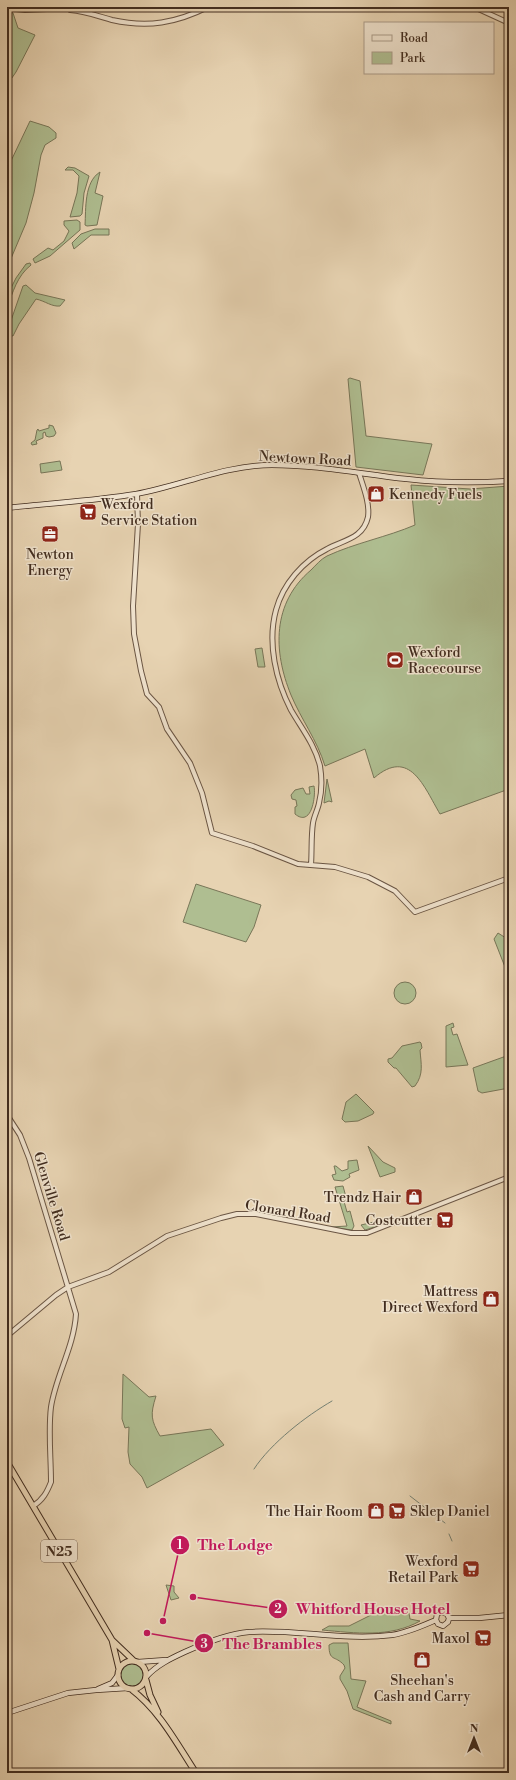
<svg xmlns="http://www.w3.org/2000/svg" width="516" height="1780" font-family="'Libre Bodoni',serif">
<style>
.green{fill:#afbe91;stroke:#787658}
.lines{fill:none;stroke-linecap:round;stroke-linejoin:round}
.stream{stroke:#758072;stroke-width:1}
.tertiary-casing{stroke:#6b5644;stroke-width:6}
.secondary-casing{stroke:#422d1f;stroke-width:6}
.trunk-casing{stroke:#422d1f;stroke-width:7}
.tertiary{stroke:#efe2cd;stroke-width:4}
.secondary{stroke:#efe2cd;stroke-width:4.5}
.trunk{stroke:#e7d3b2;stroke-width:5}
.labels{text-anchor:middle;stroke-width:3;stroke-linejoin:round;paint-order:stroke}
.shield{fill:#efe2cd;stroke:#766353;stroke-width:1}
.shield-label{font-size:13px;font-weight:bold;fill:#422d1f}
.street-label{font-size:14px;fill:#422d1f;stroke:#efe2cd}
.poi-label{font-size:14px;fill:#422d1f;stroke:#efe2cd;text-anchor:end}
.leader{fill:none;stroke:#c2185b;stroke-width:1.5}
.callout-dot{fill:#c2185b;stroke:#efe2cd;stroke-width:1.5}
.mark-label{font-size:12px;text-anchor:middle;font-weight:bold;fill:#fff}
.callout-label{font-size:15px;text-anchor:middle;font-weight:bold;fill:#c2185b;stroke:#efe2cd;stroke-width:3;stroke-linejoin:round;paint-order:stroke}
</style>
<rect width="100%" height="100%" fill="#e7d3b2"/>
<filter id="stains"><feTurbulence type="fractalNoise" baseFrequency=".005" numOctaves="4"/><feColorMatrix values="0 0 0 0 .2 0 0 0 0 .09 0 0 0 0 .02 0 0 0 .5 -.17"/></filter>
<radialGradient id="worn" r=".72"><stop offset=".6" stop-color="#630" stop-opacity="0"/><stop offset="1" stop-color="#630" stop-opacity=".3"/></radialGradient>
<path class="green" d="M 7,12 L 13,13 L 18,28 L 35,35 L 16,72 L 7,85 Z
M 30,121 L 49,127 L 56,133 L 56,138 L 45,145 L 41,155 L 34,193 L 26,223 L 7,268 L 7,164 L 10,163 Z
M 68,167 L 75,168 L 89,176 L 84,193 L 82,214 L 80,216 L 70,217 L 77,193 L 79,176 L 73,170 L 65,170 Z
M 100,172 L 95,193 L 103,196 L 97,225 L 87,226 L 85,225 C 86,209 84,182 100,172 Z
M 77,220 L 80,222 L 80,230 L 50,256 L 35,263 L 33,259 L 48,248 L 53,250 L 64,241 L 69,231 L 64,225 L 64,221 Z
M 95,229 L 109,229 L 109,235 L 91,235 L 74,249 L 72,243 L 81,234 Z
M 30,263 L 31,265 C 17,276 13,292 7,308 L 7,293 L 9,292 L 16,278 L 26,264 Z
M 26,285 L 35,293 L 65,300 L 60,306 C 52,307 45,301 36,299 L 19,324 L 13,336 L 8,335 L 7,332 L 23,286 Z
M 350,378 L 360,381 L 366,436 L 432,444 L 423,475 L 356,467 L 348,379 Z
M 49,425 L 53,426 L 56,433 L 54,436 L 49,437 L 46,436 L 45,432 L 43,433 L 43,438 L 36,441 L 37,444 L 32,445 L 31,443 L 35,440 L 37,430 L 38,429 L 39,431 L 49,428 Z
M 60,461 L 62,470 L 41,473 L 40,464 Z
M 411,485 L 470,489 L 509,486 L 509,789 L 440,814 C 424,787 410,747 374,778 L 365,749 L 325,766 C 317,740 301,719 291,695 C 273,651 272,603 311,570 C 316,565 321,559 327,556 C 355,543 387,537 415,525 Z
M 262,648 L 265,667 L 258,667 L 255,649 Z
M 327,779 L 332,802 L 329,801 L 324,803 Z
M 314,786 C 316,795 312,828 295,814 L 295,807 L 297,806 L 296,800 L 292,799 L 291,795 L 295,790 L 303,788 L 306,794 L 310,794 L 309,787 Z
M 196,884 L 261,905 L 254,927 L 246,942 L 183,922 Z
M 498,933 L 509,940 L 509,961 L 506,963 L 506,966 L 505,967 L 494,939 Z
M394 993a11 11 0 1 1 22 0a11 11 0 1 1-22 0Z
M 453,1023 L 454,1027 L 451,1028 L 453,1035 L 457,1034 L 468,1065 L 446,1067 L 446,1026 Z
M 420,1042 L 421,1043 L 422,1048 L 420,1050 C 421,1064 424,1074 415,1086 L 412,1087 L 396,1068 L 394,1068 L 388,1062 L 388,1059 L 392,1058 L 402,1046 Z
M 509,1055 L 509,1088 L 482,1093 L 478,1091 L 473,1068 Z
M 356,1094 L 374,1112 L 373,1114 L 358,1121 L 345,1122 L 342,1119 L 346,1102 Z
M 368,1146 L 383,1162 L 395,1168 L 395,1172 L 380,1177 Z
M 357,1160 L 359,1170 L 349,1174 L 350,1177 L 343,1181 L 334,1180 L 332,1175 L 336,1174 L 334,1166 L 336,1166 L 342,1171 L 348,1169 L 348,1161 Z
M 343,1186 L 346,1197 L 343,1198 L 347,1212 L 350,1211 L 354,1226 L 352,1230 L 331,1227 L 347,1226 L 335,1187 Z
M 378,1221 L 381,1225 L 365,1230 L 361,1225 Z
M 123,1374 L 149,1397 L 156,1396 C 150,1415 151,1420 160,1436 L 211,1429 L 224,1445 L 147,1488 L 142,1477 L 130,1464 L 128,1452 L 129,1427 L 125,1428 L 122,1419 Z
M 166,1585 L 174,1586 L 174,1592 L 179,1598 L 171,1600 Z
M 390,1610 L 406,1613 L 407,1611 L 409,1613 L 410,1619 L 420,1621 C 390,1638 355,1633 322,1630 L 329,1626 L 349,1626 L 373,1614 L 380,1613 L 380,1611 L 390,1612 Z
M 333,1643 L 348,1643 L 351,1679 L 366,1681 L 357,1707 L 391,1721 L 391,1724 L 353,1709 L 347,1691 L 340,1679 L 340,1676 L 345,1668 L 344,1665 C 335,1655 329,1662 329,1645 Z
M120 1675a12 12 0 1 1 24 0a12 12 0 1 1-24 0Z"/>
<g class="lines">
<path class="stream" d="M 254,1469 C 271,1443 306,1416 332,1401
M 410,1496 L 445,1523
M 449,1534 L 452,1541"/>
<g class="tertiary-casing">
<path id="tertiary" d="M 474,7 L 509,23
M 7,8 L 25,10 L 69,8 L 70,10 C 85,11 98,16 112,20 C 148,28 176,23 208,7
M 137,494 L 138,524 L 133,606 L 134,634 L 141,671 L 147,694 L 159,707 L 167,729 L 190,763 L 202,793 L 212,833 L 253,846 L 298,864 L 335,867 L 368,877 L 395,891 L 415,912 L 509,878
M 311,865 C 312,851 311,836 313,823 C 314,816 318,809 319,803 C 322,791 322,778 320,766 C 315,745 302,729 291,710 C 276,681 267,643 276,610 C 283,584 303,561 327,549 C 343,540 363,539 368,517 C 370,503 363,486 359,473
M 7,1115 L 20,1135 L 29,1158 L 76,1314 C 74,1347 56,1375 51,1407 C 48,1430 51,1458 51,1482 C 47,1492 43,1500 33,1506
M 7,1336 L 56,1295 L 68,1287 L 109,1272 L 167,1236 L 221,1218 L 237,1214 L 256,1214 L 351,1233 L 367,1233 L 509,1177"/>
</g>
<g class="secondary-casing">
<path id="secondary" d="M 7,508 C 50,503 93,501 136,494 C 181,486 225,465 272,465 C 317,465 361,474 407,479 C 441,483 475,483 509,481
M 449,1618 L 479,1618 L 509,1615
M 436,1620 L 437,1614 L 441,1612 L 447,1614 L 449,1618
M 436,1620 L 438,1624 L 443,1626 L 448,1622 L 449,1618
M 138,1662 L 166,1660
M 146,1677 C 158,1664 172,1658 187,1651 C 207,1642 227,1634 249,1632 C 296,1629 344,1641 392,1635 C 407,1633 422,1626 436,1620
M 98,1689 L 112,1683 L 118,1675
M 7,1713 L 68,1693 L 96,1690 L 128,1688"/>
</g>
<g class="trunk-casing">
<path id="trunk" d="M 7,1462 L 112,1640 L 134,1661
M 112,1640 L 119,1669
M118 1675a14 14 0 1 1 28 0a14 14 0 1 1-28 0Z
M 146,1680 L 150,1695 L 158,1712
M 131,1689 C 160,1711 177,1744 196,1773"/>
</g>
<use href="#tertiary" class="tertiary"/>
<use href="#secondary" class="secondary"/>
<use href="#trunk" class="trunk"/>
</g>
<defs>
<g id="shop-square" transform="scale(0.9)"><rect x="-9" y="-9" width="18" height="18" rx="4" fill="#8f2418" stroke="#efe2cd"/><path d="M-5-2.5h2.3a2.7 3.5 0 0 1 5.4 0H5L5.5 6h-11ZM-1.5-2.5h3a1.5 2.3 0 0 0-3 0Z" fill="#fff"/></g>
<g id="supermarket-square" transform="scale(0.9)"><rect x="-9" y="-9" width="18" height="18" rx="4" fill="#8f2418" stroke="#efe2cd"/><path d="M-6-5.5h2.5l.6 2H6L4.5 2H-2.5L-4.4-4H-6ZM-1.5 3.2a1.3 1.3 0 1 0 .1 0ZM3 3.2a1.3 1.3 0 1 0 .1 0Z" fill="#fff"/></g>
<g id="office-square" transform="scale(0.9)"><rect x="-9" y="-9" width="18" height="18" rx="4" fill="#8f2418" stroke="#efe2cd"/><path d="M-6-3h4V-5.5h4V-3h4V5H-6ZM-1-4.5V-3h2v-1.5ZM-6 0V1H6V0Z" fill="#fff"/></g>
<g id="stadium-square" transform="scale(0.9)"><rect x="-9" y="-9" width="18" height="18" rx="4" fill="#8f2418" stroke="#efe2cd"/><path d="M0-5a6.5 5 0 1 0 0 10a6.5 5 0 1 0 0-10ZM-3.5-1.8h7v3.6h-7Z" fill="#fff"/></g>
</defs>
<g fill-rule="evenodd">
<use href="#shop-square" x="376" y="494"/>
<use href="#supermarket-square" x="88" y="512"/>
<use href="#office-square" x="50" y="534"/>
<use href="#stadium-square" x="395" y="660"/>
<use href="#shop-square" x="414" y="1197"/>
<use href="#supermarket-square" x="445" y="1220"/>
<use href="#shop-square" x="491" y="1299"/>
<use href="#shop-square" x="376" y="1511"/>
<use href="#supermarket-square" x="397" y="1511"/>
<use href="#supermarket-square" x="471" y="1569"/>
<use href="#supermarket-square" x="483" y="1638"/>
<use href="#shop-square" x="422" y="1660"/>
</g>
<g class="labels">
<rect class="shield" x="41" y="1540" width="36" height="22" rx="3"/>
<g class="shield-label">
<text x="59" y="1556">N25</text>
</g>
<g class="street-label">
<text transform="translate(305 458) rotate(3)" y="5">Newtown Road</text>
<text transform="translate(52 1196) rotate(73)" y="5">Glenville Road</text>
<text transform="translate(288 1211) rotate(9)" y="5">Clonard Road</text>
</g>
<g class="poi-label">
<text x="389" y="499" text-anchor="start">Kennedy Fuels</text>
<text x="101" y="509" text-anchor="start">Wexford<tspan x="101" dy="16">Service Station</tspan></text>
<text x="50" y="559" text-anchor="middle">Newton<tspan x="50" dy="16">Energy</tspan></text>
<text x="408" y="657" text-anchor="start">Wexford<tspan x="408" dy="16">Racecourse</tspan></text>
<text x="401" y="1202">Trendz Hair</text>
<text x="432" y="1225">Costcutter</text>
<text x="478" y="1296">Mattress<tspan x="478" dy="16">Direct Wexford</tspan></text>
<text x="363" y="1516">The Hair Room</text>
<text x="410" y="1516" text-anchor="start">Sklep Daniel</text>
<text x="458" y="1566">Wexford<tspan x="458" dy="16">Retail Park</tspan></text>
<text x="470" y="1643">Maxol</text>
<text x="422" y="1685" text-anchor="middle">Sheehan's<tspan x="422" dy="16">Cash and Carry</tspan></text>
</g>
</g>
<path class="leader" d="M163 1621L180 1545M193 1597L278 1609M147 1633L204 1643"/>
<g class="callout-dot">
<circle cx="163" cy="1621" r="4"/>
<circle cx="193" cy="1597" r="4"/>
<circle cx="147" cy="1633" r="4"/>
<circle cx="180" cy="1545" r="10"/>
<circle cx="278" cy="1609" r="10"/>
<circle cx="204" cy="1643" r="10"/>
</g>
<g class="mark-label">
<text x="180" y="1549">1</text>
<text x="278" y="1613">2</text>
<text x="204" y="1648">3</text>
</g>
<g class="callout-label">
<text x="235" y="1550">The Lodge</text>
<text x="373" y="1614">Whitford House Hotel</text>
<text x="272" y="1649">The Brambles</text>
</g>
<rect width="516" height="1780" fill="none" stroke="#e7d3b2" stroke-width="24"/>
<rect x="8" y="8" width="500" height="1764" fill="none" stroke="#422d1f" stroke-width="2"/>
<rect x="12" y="12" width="492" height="1756" fill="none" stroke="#422d1f"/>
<rect x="364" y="22" width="130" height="52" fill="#efe2cd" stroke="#aa9a87"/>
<rect x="372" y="35" width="20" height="6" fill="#efe2cd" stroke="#aa9a87"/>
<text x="400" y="42" font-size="12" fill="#422d1f">Road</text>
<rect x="372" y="52" width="20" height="12" fill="#afbe91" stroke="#aa9a87"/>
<text x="400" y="62" font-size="12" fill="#422d1f">Park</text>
<g transform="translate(474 1738)" stroke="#efe2cd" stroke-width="3" paint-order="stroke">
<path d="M0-3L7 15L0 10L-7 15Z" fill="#422d1f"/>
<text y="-6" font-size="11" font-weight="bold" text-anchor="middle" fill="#422d1f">N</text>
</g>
<rect width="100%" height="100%" filter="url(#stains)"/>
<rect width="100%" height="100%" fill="url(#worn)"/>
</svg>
